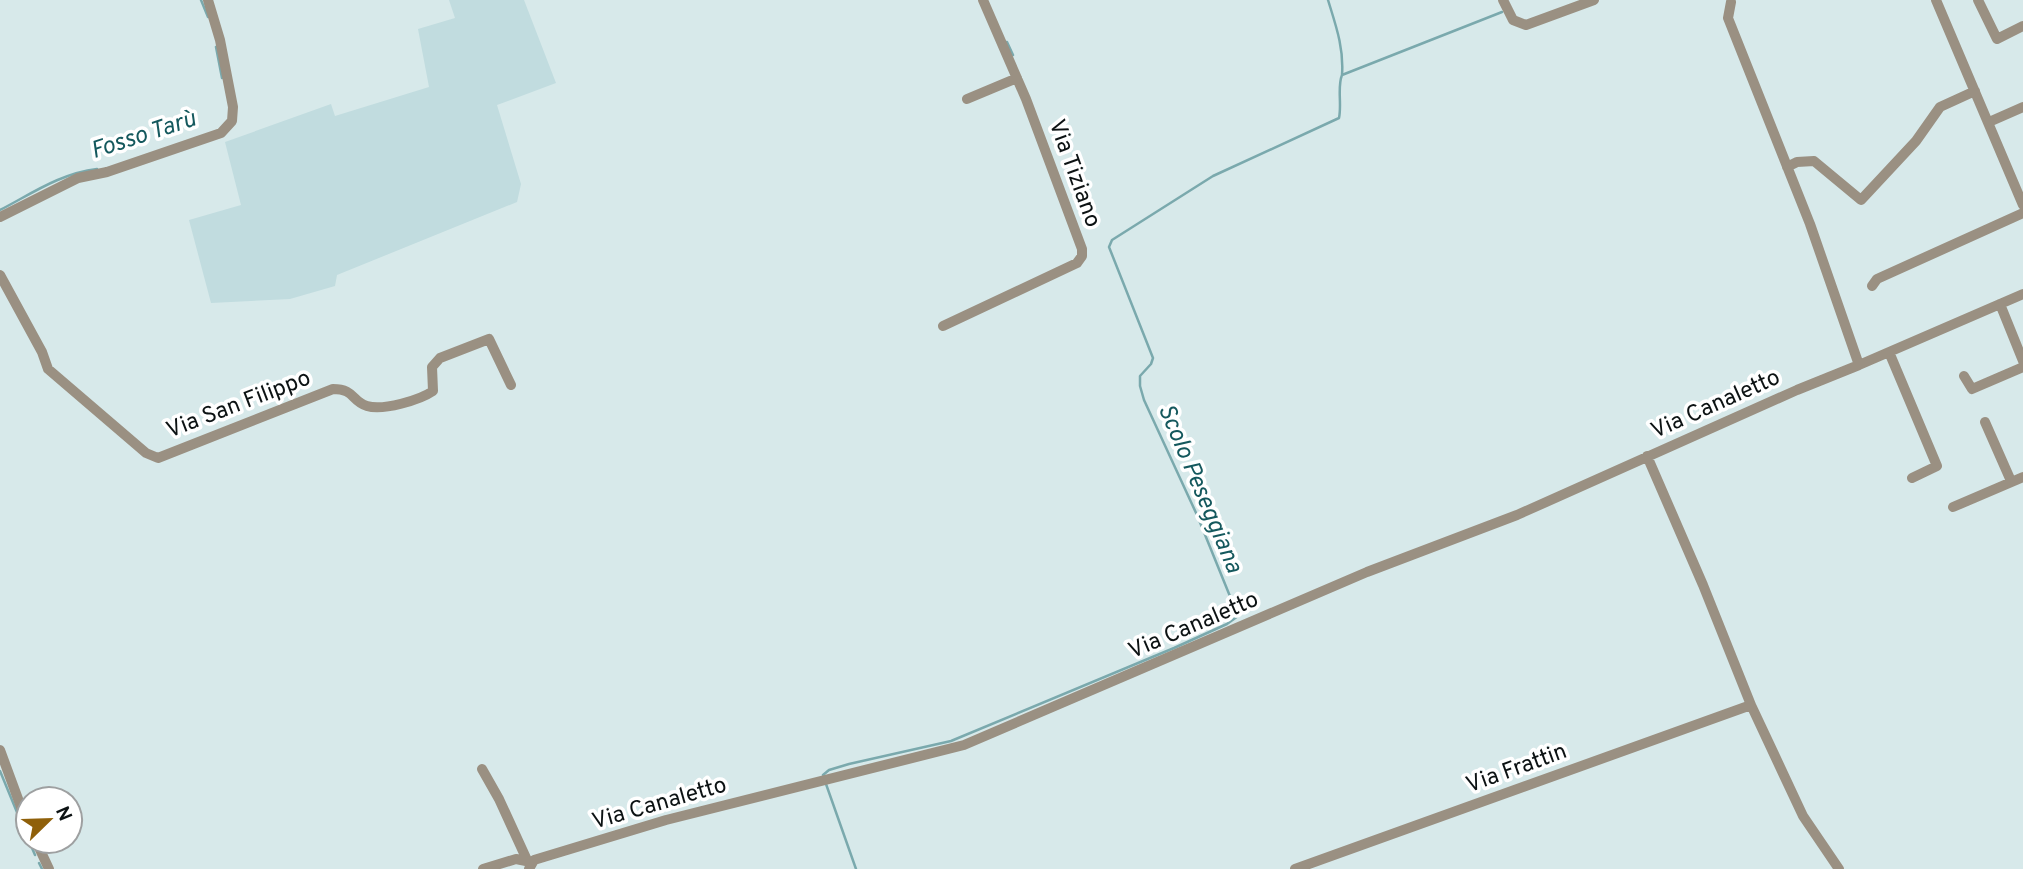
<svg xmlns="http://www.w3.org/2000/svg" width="2023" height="869" font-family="Overpass,sans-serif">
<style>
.built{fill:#c1dcdf}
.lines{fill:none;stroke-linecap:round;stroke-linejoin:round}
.stream{stroke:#7aa9ad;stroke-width:2.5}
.minor{stroke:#9a9082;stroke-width:10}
.labels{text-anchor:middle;stroke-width:7;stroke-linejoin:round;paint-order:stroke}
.street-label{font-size:23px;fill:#0c1213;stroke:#fff}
.water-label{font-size:24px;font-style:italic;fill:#14585d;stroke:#fff}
</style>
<rect width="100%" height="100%" fill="#d7e9ea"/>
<path class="built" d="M 449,0 L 524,0 L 556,83 L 497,105 L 521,184 L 517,202 L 337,275 L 335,286 L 290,299 L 211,303 L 189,220 L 241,205 L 225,142 L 331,104 L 335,116 L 429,87 L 418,29 L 455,18 Z"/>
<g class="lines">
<path class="stream" d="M 201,0 L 208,17
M 1328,0 C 1336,26 1344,48 1342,75
M 1007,42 L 1013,55
M 216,47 L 222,78
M 0,210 C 31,194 61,173 97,169
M 0,771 L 28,839
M 823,775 L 829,770 L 849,764 L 951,741 L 1174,648 L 1227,624 L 1238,616 L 1197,515 L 1144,400 L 1140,386 L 1140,376 L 1151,364 L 1153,358 L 1109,247 L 1112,240 L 1213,176 L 1339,118 C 1342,104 1337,87 1342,75 L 1502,12
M 826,784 L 856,869
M 29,841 L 35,855
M 39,863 L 42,869"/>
<path class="minor" d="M 1503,0 L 1513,20 L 1526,25 L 1594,0
M 1936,0 L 2023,205
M 1978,0 L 1997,39 L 2023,26
M 1731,2 L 1728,18 L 1810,224 L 1859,365
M 967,99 L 1017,78
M 1989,122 L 2023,107
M 1787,167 L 1797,162 L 1814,161 L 1861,200 L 1916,141 L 1940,107 L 1975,91
M 0,217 L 78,178 L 107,172 L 221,133 L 232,121 L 233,107 L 220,40 L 208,0
M 0,275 L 42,352 L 48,369 L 146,453 L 158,458 L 333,389 C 355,389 351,401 367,406 C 383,411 420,400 433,391 L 432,367 L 440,358 L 489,339 L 511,385
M 1872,286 L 1877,279 L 2023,213
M 2000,304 L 2023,361
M 943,326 L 1077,263 L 1082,256 L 1082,249 L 1026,99 L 983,0
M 1889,352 L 1937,466 L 1912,478
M 1964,376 L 1972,389 L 2023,367
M 1985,422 L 2011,481
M 1647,456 L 1703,585 L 1751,705 L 1803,816 L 1839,869
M 1953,507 L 2023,477
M 0,750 L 28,826
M 482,769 L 499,799 L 527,860
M 36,841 L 49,869
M 483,869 L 516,859 L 531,862
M 529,869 L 534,860 L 666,820 L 964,745 L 1367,572 L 1517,515 L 1797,390 L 1859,365 L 2023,294
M 1295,869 L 1751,705"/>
</g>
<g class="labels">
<g class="street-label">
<text transform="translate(1076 173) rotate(70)" y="8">Via Tiziano</text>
<text transform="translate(238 403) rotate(-21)" y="8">Via San Filippo</text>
<text transform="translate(1715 403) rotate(-24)" y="8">Via Canaletto</text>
<text transform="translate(1193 624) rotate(-23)" y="8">Via Canaletto</text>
<text transform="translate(1516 767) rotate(-20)" y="8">Via Frattin</text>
<text transform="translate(659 802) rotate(-16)" y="8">Via Canaletto</text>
</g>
<g class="water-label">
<text transform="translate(143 134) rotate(-18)" y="8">Fosso Tarù</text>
<text transform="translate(1201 488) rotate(67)" y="8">Scolo Peseggiana</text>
</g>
</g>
<g transform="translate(49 820) rotate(67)"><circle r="33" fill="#ffffff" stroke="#9ea0a1" stroke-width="2"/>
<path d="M0-5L12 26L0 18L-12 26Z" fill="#8f600a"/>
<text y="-10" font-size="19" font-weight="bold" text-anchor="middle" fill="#0c1213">N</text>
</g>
</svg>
